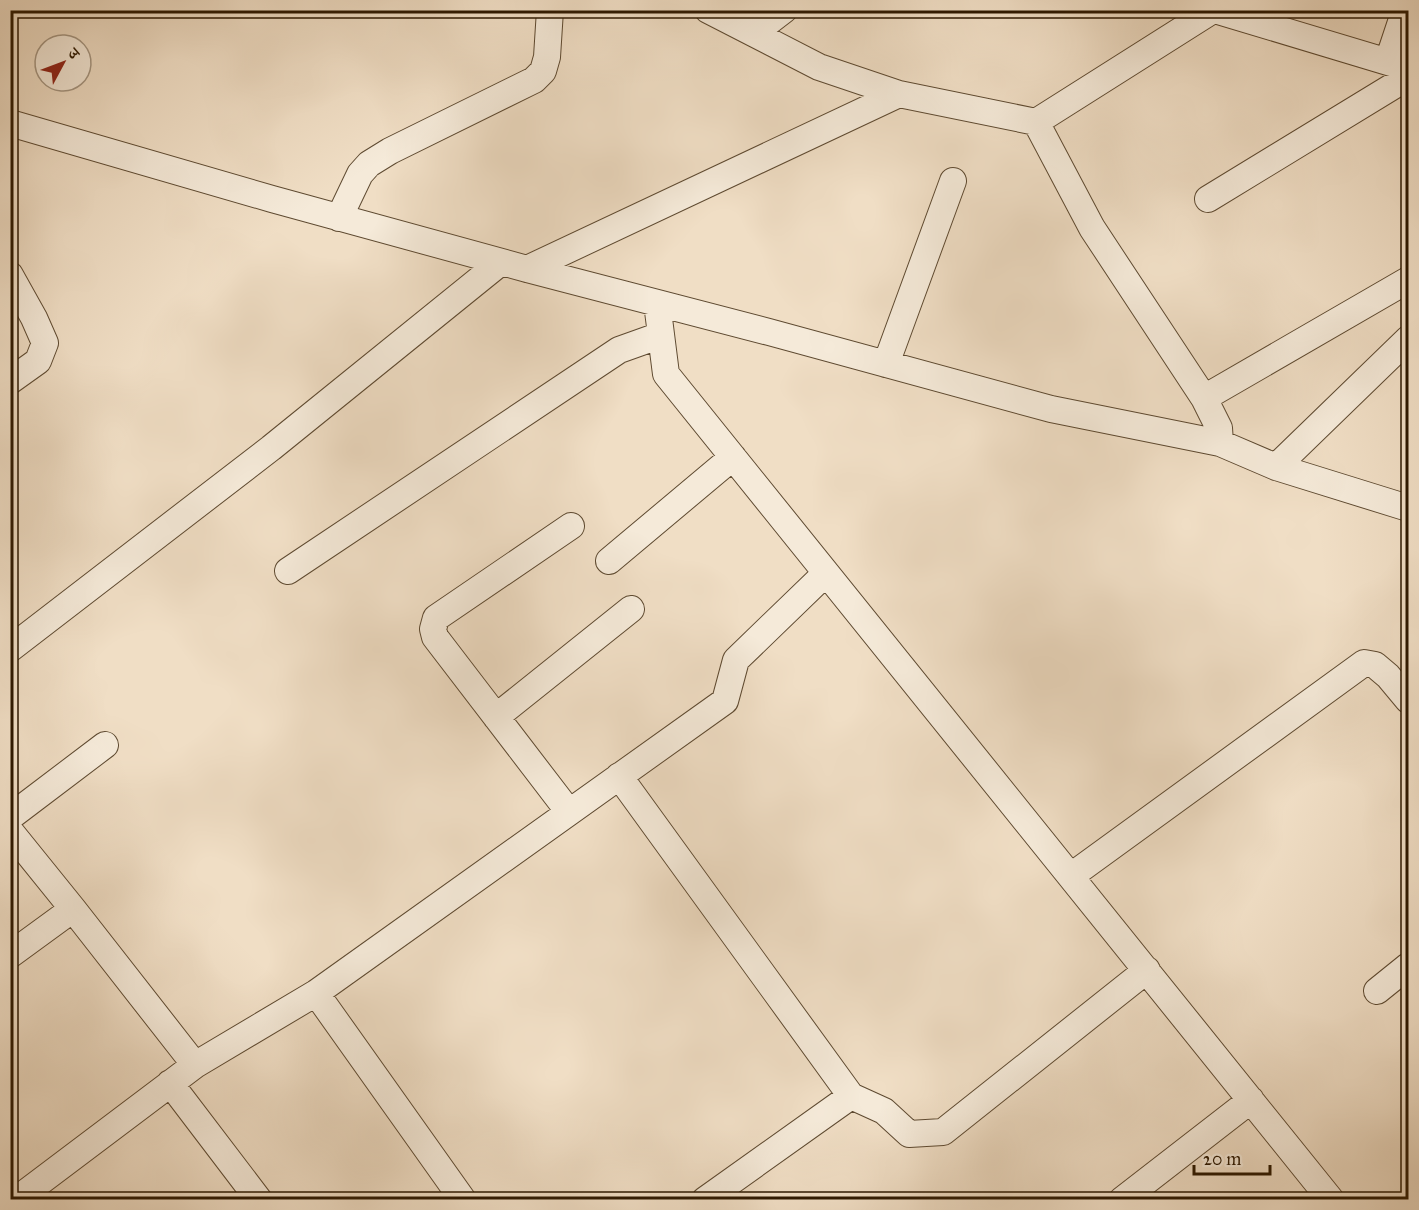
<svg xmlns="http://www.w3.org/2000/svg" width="1419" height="1210" font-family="'IM FELL Great Primer','Noto Serif Devanagari',serif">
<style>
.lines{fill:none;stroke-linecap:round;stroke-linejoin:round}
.minor-casing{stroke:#5e4a31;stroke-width:28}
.minor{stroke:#f5ead9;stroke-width:26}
</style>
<rect width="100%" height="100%" fill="#f0dec5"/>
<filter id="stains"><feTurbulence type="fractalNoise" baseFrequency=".00333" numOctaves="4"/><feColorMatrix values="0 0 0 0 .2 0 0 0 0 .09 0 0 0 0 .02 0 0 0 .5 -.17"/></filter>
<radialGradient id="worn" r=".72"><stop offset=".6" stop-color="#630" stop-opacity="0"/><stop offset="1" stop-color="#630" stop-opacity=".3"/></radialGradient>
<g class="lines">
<g class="minor-casing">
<path id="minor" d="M 708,10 L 819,67 L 899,94 L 1036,122
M 1213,10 L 1036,122 L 1092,228 L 1204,398 L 1219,428 L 1220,443
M 1215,10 L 1408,68
M 754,33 L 784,10
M 1388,61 L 1405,10
M 10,123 L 272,199 L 527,269 L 769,332 L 1051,409 L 1220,443 L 1276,467 L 1408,508
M 1208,199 L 1408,77
M 339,218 L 360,174 L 369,164 L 390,151 L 534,80 L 543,71 L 547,57 L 550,10
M 527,269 L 899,94
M 10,275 L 34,318 L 45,343 L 38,361 L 10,381
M 657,303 L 666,374 L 1331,1200
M 886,364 L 953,181
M 1204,398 L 1408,280
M 1276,467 L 1408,339
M 609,561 L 733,457
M 288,571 L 619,350 L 661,335
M 10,649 L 271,448 L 501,262
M 496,717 L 631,609
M 619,776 L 851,1096
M 569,812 L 435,637 L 433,629 L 436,618 L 571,526
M 10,817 L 105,745
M 10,831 L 73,909 L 195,1065
M 1071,876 L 1364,663 L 1375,665 L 1388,676 L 1408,700
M 10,955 L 73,909
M 1377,991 L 1408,966
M 316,993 L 463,1200
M 170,1083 L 259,1200
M 16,1200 L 195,1065 L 316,993 L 725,701 L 736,660 L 826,573
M 705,1200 L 851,1096 L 884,1111 L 909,1134 L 943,1132 L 1147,970
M 1122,1200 L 1251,1100"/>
</g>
<use href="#minor" class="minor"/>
</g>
<rect width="1419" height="1210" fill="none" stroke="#f0dec5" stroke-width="36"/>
<rect x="12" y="12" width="1395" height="1186" fill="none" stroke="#2d1800" stroke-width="3"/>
<rect x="18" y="18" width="1383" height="1174" fill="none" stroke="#2d1800" stroke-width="1.5"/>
<g transform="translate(63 63) rotate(49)"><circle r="28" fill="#f5ead9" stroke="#a59682" stroke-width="1.5"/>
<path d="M0-4.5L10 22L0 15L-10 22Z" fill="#8f2418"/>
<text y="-9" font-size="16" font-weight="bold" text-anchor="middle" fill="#2d1800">उ</text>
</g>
<path d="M1194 1165v9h76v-9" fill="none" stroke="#2d1800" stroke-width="3"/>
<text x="1203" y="1165" font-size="18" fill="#2d1800" stroke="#f5ead9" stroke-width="4.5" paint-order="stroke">20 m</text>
<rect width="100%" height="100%" filter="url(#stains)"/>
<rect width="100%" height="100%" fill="url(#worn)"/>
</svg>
